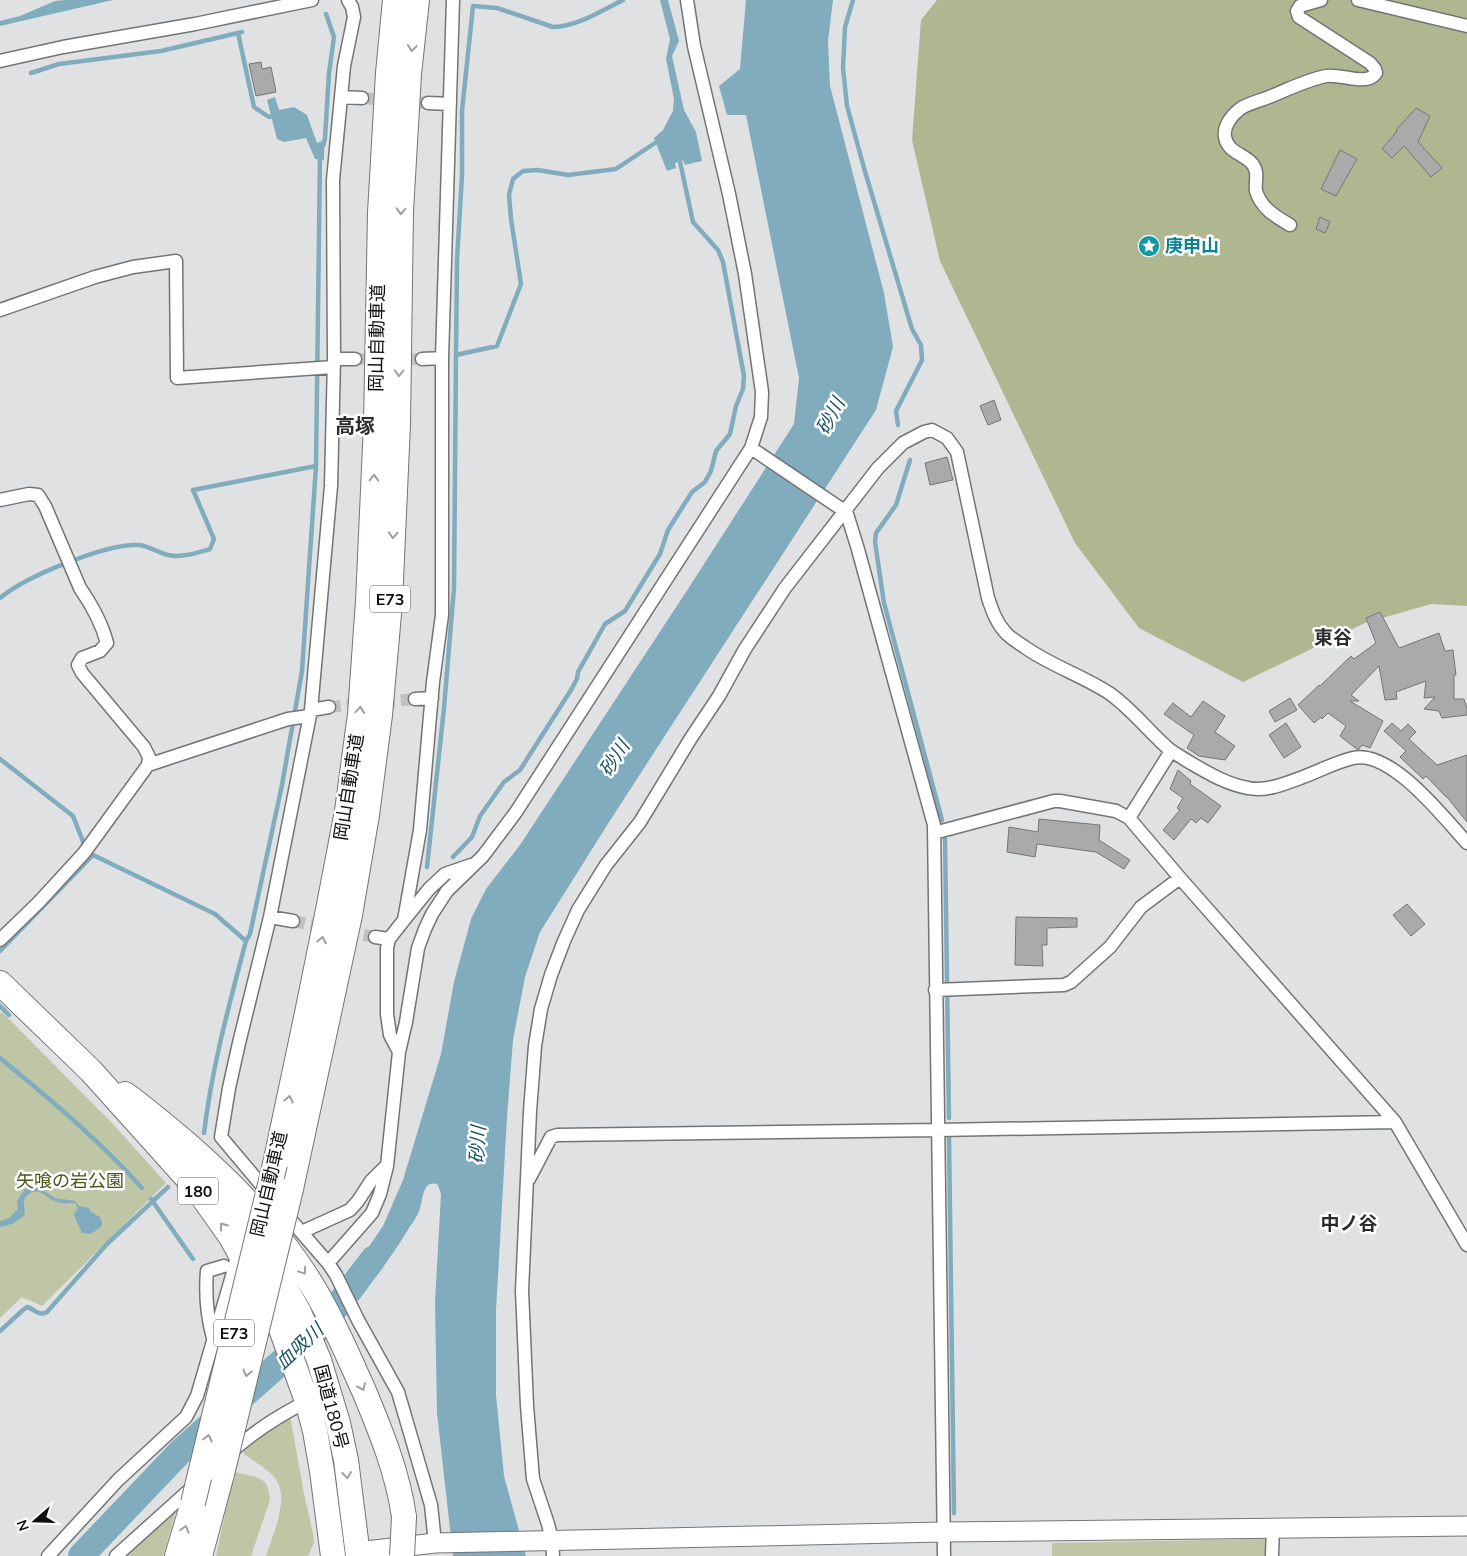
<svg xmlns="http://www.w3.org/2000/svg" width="1467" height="1556" font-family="Mulish,'Noto Sans JP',sans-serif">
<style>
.green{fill:#bfc6a6}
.forest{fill:#afb791}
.water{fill:#80acbd}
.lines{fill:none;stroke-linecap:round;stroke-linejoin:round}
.stream{stroke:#80acbd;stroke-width:4.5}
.river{stroke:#80acbd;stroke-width:26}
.building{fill:#abaaab;stroke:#767576}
.street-tunnel{stroke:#c0c1c3;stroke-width:12;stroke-dasharray:12 6;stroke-linecap:butt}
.street-casing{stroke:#737475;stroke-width:15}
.secondary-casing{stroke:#737475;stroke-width:21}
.highway-casing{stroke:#737475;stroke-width:26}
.street{stroke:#fff;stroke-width:12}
.secondary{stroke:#fff;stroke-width:19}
.highway{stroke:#fff;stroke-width:24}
.highway-bridge-casing{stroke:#737475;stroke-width:26;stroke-linecap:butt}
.highway-bridge{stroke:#fff;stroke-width:24}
.oneway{stroke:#9f9f9f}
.labels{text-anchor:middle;stroke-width:5;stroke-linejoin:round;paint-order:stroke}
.shield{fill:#fff;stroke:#565656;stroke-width:1}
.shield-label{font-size:16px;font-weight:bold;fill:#0e0e0e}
.culture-label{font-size:18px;font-weight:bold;fill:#0d838f;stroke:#fff;text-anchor:start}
.street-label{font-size:18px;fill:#0e0e0e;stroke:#fff}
.park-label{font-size:18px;fill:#4b5418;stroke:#fff}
.water-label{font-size:19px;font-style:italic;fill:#1a5467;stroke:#fff}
.neighbourhood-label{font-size:19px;font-weight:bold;fill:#2d2d2f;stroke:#fff}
.quarter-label{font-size:20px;font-weight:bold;fill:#2d2d2f;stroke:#fff}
</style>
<rect width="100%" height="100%" fill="#e0e1e3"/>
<path class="green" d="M 2,1012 L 112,1123 L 166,1183 L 42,1306 L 22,1297 L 0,1318 L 0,1014 Z
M 290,1415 L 304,1494 L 313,1534 L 314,1542 L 308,1556 L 266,1556 C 272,1536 289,1501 277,1481 C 272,1471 253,1461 244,1454 L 243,1449 Z
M 234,1472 L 256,1477 L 262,1480 L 266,1483 L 269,1492 L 270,1500 L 251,1556 L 216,1556 Z
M 178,1504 L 163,1556 L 127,1556 L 154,1526 Z
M 1266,1539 L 1265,1556 L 1052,1556 L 1052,1543 Z"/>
<path class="forest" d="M 937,0 L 1467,0 L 1467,606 L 1431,604 L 1365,623 L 1243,682 L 1139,628 L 1075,543 L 940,261 L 912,140 L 921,20 Z"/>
<path class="water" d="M 65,0 L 113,0 L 0,26 L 0,21 L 20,16 L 55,1 Z
M 660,0 L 668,0 L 679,41 L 672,56 L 684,110 L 696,132 L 702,161 L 685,165 L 683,160 L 675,163 L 676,168 L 667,171 L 654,138 L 663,130 L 673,111 L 674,99 L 666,59 L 670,39 Z
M 746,0 L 833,0 L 828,41 L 830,86 L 884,293 L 893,347 L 876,410 L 611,819 L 540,932 L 525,977 L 513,1040 L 507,1117 L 496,1311 L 496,1395 L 504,1476 L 526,1556 L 453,1556 L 437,1413 L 435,1302 L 441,1194 L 438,1185 C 422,1177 423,1203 419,1211 C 417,1217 413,1222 409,1228 C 394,1253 376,1277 358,1301 L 347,1279 L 383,1226 L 403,1180 L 441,1054 L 454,982 L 471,919 L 486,889 L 520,845 L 688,589 L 794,424 L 799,378 L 746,115 L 727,115 L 719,86 L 740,69 Z
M 275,97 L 279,110 L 294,107 L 307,115 L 317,143 L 327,139 L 324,148 L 324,160 L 315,159 L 306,138 L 284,142 L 277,139 L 267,100 Z
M 33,1187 L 38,1187 L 55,1198 L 75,1201 L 79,1206 L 89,1208 L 91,1212 L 100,1217 L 102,1224 L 100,1228 L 90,1234 L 82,1233 L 75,1218 L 74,1214 L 78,1208 L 75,1203 C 68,1203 61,1204 54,1201 C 45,1197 40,1187 29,1194 C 27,1195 25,1198 24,1200 C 23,1206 26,1209 24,1216 L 12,1224 L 0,1227 L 0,1221 L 9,1218 L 18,1209 L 17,1201 L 25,1189 Z"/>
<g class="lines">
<path class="stream" d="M 853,0 L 845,27 L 843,68 L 847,106 L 864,168 L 912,329 L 921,345 L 922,360 L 896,411 L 898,425
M 242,32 L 238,33 L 254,107 L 269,117 L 273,116
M 31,73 L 59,64 L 161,51 L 238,33
M 323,146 L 325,138 L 329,73 L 334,37 L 326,14
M 456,355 L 457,260 L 462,175 L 462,111 L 473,6 L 497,8 L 553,27 C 578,26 601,11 623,0
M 910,460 L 896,505 L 876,533 L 875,542 L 884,603 L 942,820
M 0,598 C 25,577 106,543 139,545 C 149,546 159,553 168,555 C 182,558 197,553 210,549 L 214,539 L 193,490 L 316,466
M 0,759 L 73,816 L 84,844 L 86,847
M 945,839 L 949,1118
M 453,857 L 472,837 L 480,816 L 504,782 L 520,770 L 571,690 L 577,679 L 578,672 L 605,624 L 625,611 L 660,554 L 668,530 L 692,492 L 705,482 L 711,471 L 716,451 L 730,434 L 736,406 L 743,389 L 744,376 L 723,262 L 718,250 L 693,222 L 679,157
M 427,867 L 444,708 L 454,588 L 456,355 L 497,346 L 521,284 L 511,219 L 509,195 L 513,179 L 523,171 L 538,170 L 568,175 L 616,169 L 661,139
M 0,951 L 93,855 L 215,914 L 246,941 L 250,934 L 282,785 L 302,671 L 316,466 L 320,156
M 0,1006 L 9,1015
M 0,1058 C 50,1099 99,1140 142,1188
M 204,1133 C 212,1067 229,1005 246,941
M 949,1136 L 954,1513
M 151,1199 L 193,1259
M 0,1331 L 23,1310 L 27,1307 C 35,1309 39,1317 47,1312 L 107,1244 L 168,1187"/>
<path class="river" d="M 81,1556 L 182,1450 L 322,1326 L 373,1259"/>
</g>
<path class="building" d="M 261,62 L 262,69 L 271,67 L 276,92 L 256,96 L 249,64 Z
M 1416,108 L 1430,116 L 1418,142 L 1442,168 L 1431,177 L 1404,146 L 1392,158 L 1382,149 L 1397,131 L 1396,130 Z
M 1340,150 L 1357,159 L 1336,196 L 1321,189 Z
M 1320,217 L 1330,222 L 1325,233 L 1316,229 Z
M 994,400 L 1001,420 L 988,425 L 980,406 Z
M 947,457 L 953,480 L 930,485 L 925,463 Z
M 1380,612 L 1399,648 L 1439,633 L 1445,651 L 1453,650 L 1456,675 L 1454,675 L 1454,699 L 1464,699 L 1467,708 L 1467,715 L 1442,718 L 1439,711 L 1424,709 L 1435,697 L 1424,698 L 1426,681 L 1396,692 L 1397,699 L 1385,700 L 1379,666 L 1351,695 L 1359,701 L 1350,701 L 1383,721 L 1370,748 L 1362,745 L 1358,750 L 1340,736 L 1346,726 L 1328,713 L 1322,719 L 1321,717 L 1314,723 L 1298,705 L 1319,685 L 1320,686 L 1351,656 L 1354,659 L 1376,643 L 1366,618 Z
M 1290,698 L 1297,710 L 1275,722 L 1269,711 Z
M 1203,701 L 1225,716 L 1215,732 L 1235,746 L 1225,760 L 1199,756 L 1187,748 L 1194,735 L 1164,714 L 1173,703 L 1191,717 Z
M 1286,723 L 1301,747 L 1284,758 L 1269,735 Z
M 1392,723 L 1401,731 L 1408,724 L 1416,732 L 1409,739 L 1437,765 L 1467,755 L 1467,822 L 1447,797 L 1446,797 L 1426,776 L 1423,779 L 1400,757 L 1406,751 L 1384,731 Z
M 1178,770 L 1191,781 L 1190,784 L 1221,806 L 1208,823 L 1201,818 L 1196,823 L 1191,819 L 1174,840 L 1163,830 L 1180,810 L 1177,808 L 1183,798 L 1170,789 Z
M 1039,819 L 1100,825 L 1099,840 L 1130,860 L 1124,869 L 1096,852 L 1037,844 L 1035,857 L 1007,852 L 1009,827 L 1038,832 Z
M 1407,904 L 1425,924 L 1411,936 L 1393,915 Z
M 1016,917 L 1077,918 L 1077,927 L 1047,928 L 1047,945 L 1042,945 L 1043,966 L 1015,965 Z"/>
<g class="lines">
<path class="street-tunnel" d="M 362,98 L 428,103
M 355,359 L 422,359
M 329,707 L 415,699
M 293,921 L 375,937"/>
<g class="street-casing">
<path id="street" d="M 1358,0 L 1467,26
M 0,61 L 63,47 L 195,24 L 312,0
M 341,97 L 362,98
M 428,103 L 450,104
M 1290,225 C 1276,217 1261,208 1256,191 C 1255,186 1257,178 1256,172 C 1253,154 1228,156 1225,137 C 1223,126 1232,115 1240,109 C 1248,103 1260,101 1269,97 C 1287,90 1306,80 1326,76 C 1340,73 1367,87 1376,73 L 1375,69 L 1370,63 L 1299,17 L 1297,11 L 1300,6 L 1321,0
M 0,310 L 95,277 L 133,267 L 176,261 L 177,378 L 334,367
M 334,359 L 355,359
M 422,359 L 442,358
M 751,448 L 837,506 L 846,511 L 857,546 L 934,825 L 944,1556
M 0,500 L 29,494 L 38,495 L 45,506 L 80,588 C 91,604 102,624 107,643 L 100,651 L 82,658 L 78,665 L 82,673 L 144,747 L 149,757 L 148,765 L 84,853 L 39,902 L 0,940
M 415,699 L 432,698
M 311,710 L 329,707
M 148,765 L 288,719 L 309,716
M 1129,818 L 1171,751
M 934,833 L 1054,801 L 1060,801 L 1116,811 L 1129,818 L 1180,878 L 1395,1122 L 1467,1245
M 270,917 L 293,921
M 404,920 L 429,889 L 445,874 L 471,865
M 375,937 L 389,939
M 935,990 L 1064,985 L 1071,982 L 1110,947 L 1141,907 L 1180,878
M 399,1052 L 390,1035 L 387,1014 L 387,948 L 389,939 L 404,920 L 420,830 L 433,682 L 442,615 L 442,358 L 453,0
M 529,1179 L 551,1137 L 557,1135 L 938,1130 L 1395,1122
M 269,1194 L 221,1137 L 229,1088 L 239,1043 L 270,917 L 311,710 L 331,486 L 334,359 L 333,180 L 344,66 L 354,17 L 352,7 L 348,0
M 283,1211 L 328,1263 L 336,1275 L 358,1320 L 398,1392 L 431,1505 L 435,1543
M 306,1230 L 350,1210 L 358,1201 L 371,1181 L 386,1166
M 328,1263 L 372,1213 L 380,1194 L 387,1166 L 399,1052 L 406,1022 L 418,948 L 425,929 L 432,914 L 447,891 L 483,856 L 516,812 L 751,448 L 761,417 L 762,392 L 745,274 L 729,194 L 694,46 L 687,0
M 213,1338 C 207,1316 205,1294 207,1271 L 224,1266
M 229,1454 C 253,1432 281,1414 310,1400
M 48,1556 L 118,1480 L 186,1417 L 197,1396 L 232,1276 L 238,1252
M 116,1556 L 196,1484
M 553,1556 L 552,1540 L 548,1524 L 533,1479 L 527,1406 L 522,1291 L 530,1111 L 535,1046 L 541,1009 L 551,975 L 564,941 L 578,910 L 606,865 L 640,822 L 691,738 L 719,696 L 745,649 L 785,588 L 878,468 L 903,443 L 924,432 L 932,430 L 947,438 L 957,452 L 988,598 C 992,610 996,622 1005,632 C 1010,638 1019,643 1026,648 C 1052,666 1083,676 1109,693 C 1132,709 1149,732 1170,750 C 1176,754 1183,758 1189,762 C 1208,773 1226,784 1248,788 C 1266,792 1287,783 1303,777 C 1319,771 1336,762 1353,758 C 1391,749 1444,818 1467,843
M 1272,1556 L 1273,1527"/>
</g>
<g class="secondary-casing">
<path id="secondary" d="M 357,1552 L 435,1543 L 943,1532 L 1467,1526"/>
</g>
<g class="highway-casing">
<path id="highway" d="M 0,983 L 91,1071 L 197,1189 L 231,1237 L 281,1329 L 307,1401 L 315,1431 L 322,1471 L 333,1556
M 125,1094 C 147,1110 167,1127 187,1144 C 237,1188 283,1235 316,1292 C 335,1324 349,1358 364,1391 C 381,1432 398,1473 404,1517
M 275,1164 L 306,1018 L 328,910 L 347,811 L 360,714 L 368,601 L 376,424 L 380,213 L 388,73 L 395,0
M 196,1165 L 228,1201 L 267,1255 L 299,1312 L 319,1360 L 338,1423 L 346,1460 L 358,1556
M 291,1189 L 350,915 L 367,815 L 380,715 L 390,603 L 398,424 L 401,211 L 409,74 L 417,0
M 177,1556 L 193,1503
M 200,1556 L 222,1474"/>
</g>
<use href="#street" class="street"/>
<use href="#secondary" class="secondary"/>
<use href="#highway" class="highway"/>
<g class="highway-bridge-casing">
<path id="highway-bridge" d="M 222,1474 L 291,1189
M 193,1503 L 275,1164
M 402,1556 L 404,1517"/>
</g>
<use href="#highway-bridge" class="highway-bridge"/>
</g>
<defs><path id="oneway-chevron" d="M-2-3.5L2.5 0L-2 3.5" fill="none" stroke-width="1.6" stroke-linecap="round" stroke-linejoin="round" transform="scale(1.25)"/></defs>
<g class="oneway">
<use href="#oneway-chevron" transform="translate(412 48) rotate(96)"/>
<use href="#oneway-chevron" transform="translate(401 211) rotate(92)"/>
<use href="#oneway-chevron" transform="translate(399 373) rotate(91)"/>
<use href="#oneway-chevron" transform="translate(374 478) rotate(-88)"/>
<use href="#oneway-chevron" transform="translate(393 535) rotate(93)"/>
<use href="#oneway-chevron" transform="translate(360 710) rotate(-85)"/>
<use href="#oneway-chevron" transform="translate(322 940) rotate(-79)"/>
<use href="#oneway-chevron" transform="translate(289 1099) rotate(-78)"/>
<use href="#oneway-chevron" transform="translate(223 1226) rotate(-126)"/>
<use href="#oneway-chevron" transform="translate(303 1271) rotate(56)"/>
<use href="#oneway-chevron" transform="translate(247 1373) rotate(103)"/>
<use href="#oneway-chevron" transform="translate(362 1387) rotate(67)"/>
<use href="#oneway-chevron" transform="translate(208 1438) rotate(-76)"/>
<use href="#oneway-chevron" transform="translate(347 1475) rotate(83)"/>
<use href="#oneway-chevron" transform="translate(185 1529) rotate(-74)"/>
</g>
<defs>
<g id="sight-disc" transform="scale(1.125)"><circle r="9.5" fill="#0f9aa8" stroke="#fff"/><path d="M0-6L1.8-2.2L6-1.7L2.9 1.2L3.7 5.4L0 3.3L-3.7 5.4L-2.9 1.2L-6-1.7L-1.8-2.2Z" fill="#fff"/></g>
</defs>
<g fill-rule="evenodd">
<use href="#sight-disc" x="1149" y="246"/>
</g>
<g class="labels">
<g class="shield">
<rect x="370" y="585.5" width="40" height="27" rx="4"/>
<rect x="178" y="1177.5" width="40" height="27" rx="4"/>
<rect x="214" y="1319.5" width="40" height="27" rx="4"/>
</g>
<g class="shield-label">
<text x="390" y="605">E73</text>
<text x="198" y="1197">180</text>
<text x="234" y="1339">E73</text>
</g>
<g class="culture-label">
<text x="1165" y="252">庚申山</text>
</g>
<g class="street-label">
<text transform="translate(377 338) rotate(-89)" y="6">岡山自動車道</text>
<text transform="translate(349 787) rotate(-81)" y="6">岡山自動車道</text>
<text transform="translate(269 1184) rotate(-77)" y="6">岡山自動車道</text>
<text transform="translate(331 1407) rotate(75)" y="6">国道180号</text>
</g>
<g class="park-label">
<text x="70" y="1187">矢喰の岩公園</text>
</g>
<g class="water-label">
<text transform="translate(830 416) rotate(-62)" y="7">砂川</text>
<text transform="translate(614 758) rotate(-57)" y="7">砂川</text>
<text transform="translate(477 1145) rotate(-87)" y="7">砂川</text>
<text transform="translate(299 1346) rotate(-43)" y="7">血吸川</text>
</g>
<g class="neighbourhood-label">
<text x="1333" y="644">東谷</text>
<text x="1349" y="1230">中ノ谷</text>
</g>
<g class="quarter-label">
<text x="355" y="433">高塚</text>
</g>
</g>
<g transform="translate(35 1521) rotate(250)" stroke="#ffffff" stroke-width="4" paint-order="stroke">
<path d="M0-4L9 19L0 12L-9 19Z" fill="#0e0e0e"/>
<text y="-8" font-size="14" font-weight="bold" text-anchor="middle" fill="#0e0e0e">N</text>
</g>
</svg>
